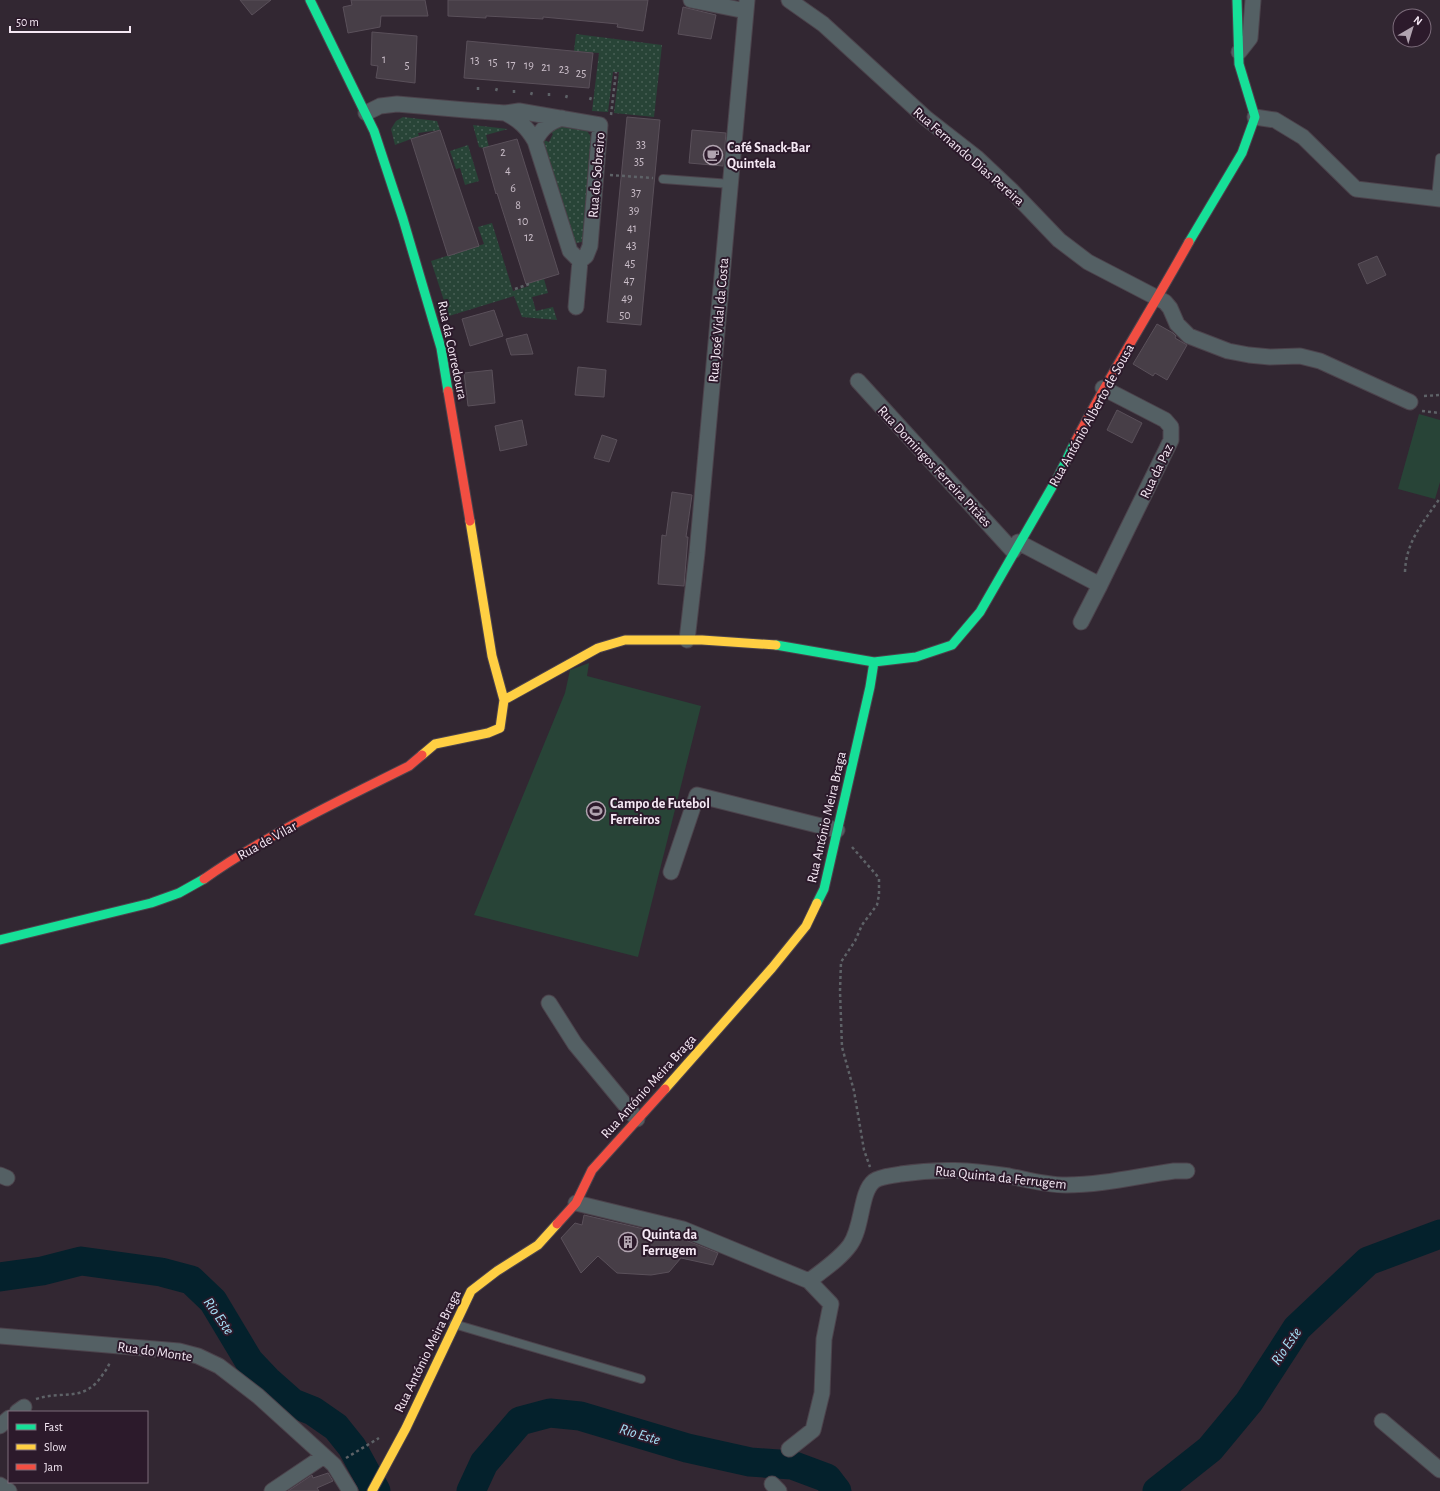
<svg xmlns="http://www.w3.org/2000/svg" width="1440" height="1491" font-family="'Alegreya Sans',sans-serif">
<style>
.green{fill:url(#green-dots)}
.pitch{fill:#284437}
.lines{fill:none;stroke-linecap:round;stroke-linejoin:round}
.river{stroke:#04212c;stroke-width:29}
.building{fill:#473e47;stroke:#5a505a}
.lane-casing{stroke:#4c434c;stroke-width:10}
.street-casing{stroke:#4c434c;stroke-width:17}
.fast-casing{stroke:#4c434c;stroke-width:11}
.slow-casing{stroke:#4c434c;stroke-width:11}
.jam-casing{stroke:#4c434c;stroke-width:11}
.path{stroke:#5e6267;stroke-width:2.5;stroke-dasharray:3 3;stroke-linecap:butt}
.lane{stroke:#546064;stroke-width:8}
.street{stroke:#546064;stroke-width:15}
.fast{stroke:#16e098;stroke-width:9}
.slow{stroke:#ffcf43;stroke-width:9}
.jam{stroke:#f24e42;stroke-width:9}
.labels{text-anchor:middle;stroke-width:4;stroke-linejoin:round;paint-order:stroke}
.number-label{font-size:12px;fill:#cabec9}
.poi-label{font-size:14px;font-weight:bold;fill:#f5e8f4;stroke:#2c1a2b;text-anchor:start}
.street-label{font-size:14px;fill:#f5e8f4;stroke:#2c1a2b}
.water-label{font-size:15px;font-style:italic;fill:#a7e2f9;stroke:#2c1a2b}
</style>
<defs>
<pattern id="green-dots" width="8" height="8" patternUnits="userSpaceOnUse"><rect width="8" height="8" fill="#284437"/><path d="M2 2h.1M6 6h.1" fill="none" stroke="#485f55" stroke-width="1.8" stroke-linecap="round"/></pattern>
</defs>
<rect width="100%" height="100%" fill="#322732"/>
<path class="green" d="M 576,34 L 662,45 L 654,117 L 614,113 L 619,72 L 613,72 L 608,112 L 592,111 L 599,53 L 574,51 Z
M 403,117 L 437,121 L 440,130 L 418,133 L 419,136 L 395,145 L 391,129 L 396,121 Z
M 473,125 L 508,129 L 486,135 L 489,147 L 483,148 L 479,147 Z
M 556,126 L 580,127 L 587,131 L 591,137 L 593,146 L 585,238 L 582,242 L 576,243 L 571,239 L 542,144 L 544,140 L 549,142 L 553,134 L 549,131 Z
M 468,145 L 479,181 L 465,185 L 460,168 L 456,169 L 450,151 Z
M 492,223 L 513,291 L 529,286 L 529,283 L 544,279 L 548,293 L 532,297 L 536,311 L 553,307 L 557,320 L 522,317 L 514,296 L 449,316 L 431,261 L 484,244 L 478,227 Z"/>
<path class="pitch" d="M 1419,414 L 1440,420 L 1440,482 L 1435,499 L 1398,489 Z
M 589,663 L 587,676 L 701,706 L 638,957 L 474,915 L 565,693 L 570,670 Z"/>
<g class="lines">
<path class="river" d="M 0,1277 L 42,1271 L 81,1261 L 161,1272 L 191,1280 L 213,1301 L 249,1361 L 267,1380 L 293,1403 L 313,1411 L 336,1427 L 352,1447 L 376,1491
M 471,1491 L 484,1463 L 520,1421 L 550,1413 L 580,1416 L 687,1448 L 750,1462 L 792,1465 L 827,1478 L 837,1491
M 1157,1491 L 1210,1449 L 1249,1402 L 1297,1328 L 1368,1261 L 1440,1234"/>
</g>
<path class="building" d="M 240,0 L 271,0 L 252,15 Z
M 351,0 L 425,0 L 428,16 L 381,16 L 380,27 L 348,33 L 343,7 L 352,5 Z
M 448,0 L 648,0 L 643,31 L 617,27 L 618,24 L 543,17 L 543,19 L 486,16 L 486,18 L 448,16 Z
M 683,7 L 716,15 L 711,39 L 678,34 Z
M 372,32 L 417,36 L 415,83 L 376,78 L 378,66 L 371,65 Z
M 467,41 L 593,53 L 589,88 L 464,78 Z
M 627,117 L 660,120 L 641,325 L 607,322 Z
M 440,130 L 479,246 L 448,256 L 411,139 Z
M 692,130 L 726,133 L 723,166 L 689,163 Z
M 517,139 L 559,274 L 526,284 L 497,193 L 496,194 L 483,148 Z
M 1377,256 L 1386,275 L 1367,284 L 1358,264 Z
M 494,310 L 503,336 L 470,346 L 462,319 Z
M 1157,324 L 1173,333 L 1176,336 L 1175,338 L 1187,345 L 1167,380 L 1155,373 L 1153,376 L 1133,364 Z
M 527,334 L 533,354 L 511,355 L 506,339 Z
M 578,367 L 606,370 L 604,397 L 575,395 Z
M 492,370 L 495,403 L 468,406 L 464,373 Z
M 1117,410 L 1142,423 L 1132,443 L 1107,430 Z
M 522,420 L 527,445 L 500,451 L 495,426 Z
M 602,435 L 617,440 L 609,462 L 594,458 Z
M 672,492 L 692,495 L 686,537 L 688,537 L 684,586 L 658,584 L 662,535 L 666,536 Z
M 584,1215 L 678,1237 L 718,1253 L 713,1265 L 681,1258 L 669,1272 L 651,1275 L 617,1273 L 598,1256 L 581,1273 L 561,1238 L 575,1223 L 582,1225 Z
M 328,1473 L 333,1481 L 317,1488 L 319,1491 L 288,1491 L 312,1475 L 313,1478 Z"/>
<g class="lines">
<g class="lane-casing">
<path id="lane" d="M 663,179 L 731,184
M 1436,198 L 1440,158
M 454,1324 L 641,1379"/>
</g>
<g class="street-casing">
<path id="street" d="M 691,0 L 746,11
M 789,0 L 823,24 L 927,119 L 977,158 L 1011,190 L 1059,240 L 1088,262 L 1165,302 L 1170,308 L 1177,324 L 1189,336 L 1228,351 L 1249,355 L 1270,357 L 1300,356 L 1320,361 L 1410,402
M 1239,52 L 1250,38 L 1253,0
M 366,113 L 380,106 L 397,104 L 466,110 L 505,113 L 519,111 L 600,125 L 590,246 L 586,256 L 580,261 L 576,307
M 505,113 C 519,120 527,127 535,141 L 570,251 L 580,261
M 1255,117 L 1275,120 L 1303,137 L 1356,189 L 1440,199
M 535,141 C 542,128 548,123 562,118
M 858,381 L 1013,551
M 1018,542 L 1100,585 L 1081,622
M 1100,585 L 1171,440 L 1171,427 L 1165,420 L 1103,388
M 687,640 L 697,553 L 747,0
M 671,872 L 697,795 L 837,830
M 549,1003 L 575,1044 L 637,1119
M 0,1175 L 7,1178
M 576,1203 L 683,1229 L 809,1281 L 831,1304 L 824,1339 L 822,1393 L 813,1430 L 789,1449
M 809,1281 C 823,1270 840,1259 850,1245 C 863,1227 860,1192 874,1181 C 881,1176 892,1176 901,1174 C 939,1168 971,1170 1009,1176 C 1029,1180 1046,1185 1066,1185 C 1102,1185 1138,1176 1174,1171 L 1187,1171
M 0,1336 L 179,1351 L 198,1356 L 219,1366 L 258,1396 L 334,1465 L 350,1491
M 17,1412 L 24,1407
M 1382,1421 L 1440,1470
M 0,1426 L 9,1418
M 772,1484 L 779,1491
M 0,1485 L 9,1491
M 272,1491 L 324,1456"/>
</g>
<g class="fast-casing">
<path id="fast" d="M 310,0 L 374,131 L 403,219 L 441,348 L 448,391
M 1189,242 L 1242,153 L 1255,117 L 1239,64 L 1237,0
M 776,645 L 874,662 L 916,657 L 952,645 L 980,612 L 1059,475 L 1075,442
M 817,903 L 824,889 L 870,687 L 874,662
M 0,940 L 151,903 L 179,893 L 204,879"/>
</g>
<g class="slow-casing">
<path id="slow" d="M 504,700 L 598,648 L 625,640 L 702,640 L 776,645
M 422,755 L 435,744 L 488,733 L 500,728 L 504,700 L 492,656 L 470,521
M 665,1089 L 772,968 L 806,926 L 817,903
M 372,1491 L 406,1428 L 471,1291 L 497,1271 L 538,1245 L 557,1224"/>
</g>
<g class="jam-casing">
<path id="jam" d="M 448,391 L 470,521
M 1075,442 C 1110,374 1152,309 1189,242
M 204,879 C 268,834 339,801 409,766 L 422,755
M 557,1224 L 576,1203 L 592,1170 L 665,1089"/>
</g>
<path class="path" d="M 478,90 L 478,86
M 496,91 L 497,88
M 514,93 L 514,90
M 531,95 L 532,92
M 549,96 L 549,93
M 566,98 L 567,95
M 590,100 L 591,97
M 611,115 L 616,72
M 610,175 L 653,178
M 515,289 L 529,284
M 1424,396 L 1440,395
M 1422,411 L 1440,413
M 1405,572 C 1406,541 1423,523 1440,498
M 852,847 L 879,878 L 879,895 L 877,905 L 862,925 L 855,941 L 841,962 L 840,991 L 842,1047 L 854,1091 L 864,1150 L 870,1167
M 36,1399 C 63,1390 85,1403 103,1374 C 106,1370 109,1366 110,1361
M 346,1458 L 379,1438"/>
<use href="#lane" class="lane"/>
<use href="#street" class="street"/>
<use href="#fast" class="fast"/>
<use href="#slow" class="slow"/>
<use href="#jam" class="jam"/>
</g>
<defs>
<g id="cafe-ring" transform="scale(1)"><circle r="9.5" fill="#2c1a2b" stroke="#b1a4b0" stroke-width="1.5"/><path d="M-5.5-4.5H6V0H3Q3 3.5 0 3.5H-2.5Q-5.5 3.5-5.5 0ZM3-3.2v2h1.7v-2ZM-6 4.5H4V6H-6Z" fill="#b1a4b0"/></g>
<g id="stadium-ring" transform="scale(1)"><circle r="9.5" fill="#2c1a2b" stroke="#b1a4b0" stroke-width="1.5"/><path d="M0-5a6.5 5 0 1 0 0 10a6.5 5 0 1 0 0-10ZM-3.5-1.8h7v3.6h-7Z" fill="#b1a4b0"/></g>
<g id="building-ring" transform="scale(1)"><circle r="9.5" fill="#2c1a2b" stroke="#b1a4b0" stroke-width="1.5"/><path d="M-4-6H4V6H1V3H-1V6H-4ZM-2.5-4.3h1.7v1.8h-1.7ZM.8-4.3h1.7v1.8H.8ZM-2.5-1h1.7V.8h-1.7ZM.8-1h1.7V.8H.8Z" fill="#b1a4b0"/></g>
</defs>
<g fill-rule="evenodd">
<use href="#cafe-ring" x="713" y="155"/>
<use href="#stadium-ring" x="596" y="811"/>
<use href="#building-ring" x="628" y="1242"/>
</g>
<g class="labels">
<g class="number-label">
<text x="384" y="63">1</text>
<text x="475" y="64">13</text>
<text x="493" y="66">15</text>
<text x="511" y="68">17</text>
<text x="407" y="69">5</text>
<text x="529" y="69">19</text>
<text x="546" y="71">21</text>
<text x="564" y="73">23</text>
<text x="581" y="77">25</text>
<text x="641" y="148">33</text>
<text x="503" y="156">2</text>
<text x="639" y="165">35</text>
<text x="508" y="174">4</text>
<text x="513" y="192">6</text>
<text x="636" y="196">37</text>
<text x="518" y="209">8</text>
<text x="634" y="214">39</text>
<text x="523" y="225">10</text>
<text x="632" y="232">41</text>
<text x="529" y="241">12</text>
<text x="631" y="249">43</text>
<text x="630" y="267">45</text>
<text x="629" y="284">47</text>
<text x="627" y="302">49</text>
<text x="625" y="319">50</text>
</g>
<g class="poi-label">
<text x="727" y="152">Café Snack-Bar<tspan x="727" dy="16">Quintela</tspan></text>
<text x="610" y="808">Campo de Futebol<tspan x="610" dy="16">Ferreiros</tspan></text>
<text x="642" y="1239">Quinta da<tspan x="642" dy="16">Ferrugem</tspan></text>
</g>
<g class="street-label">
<text transform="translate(969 156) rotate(41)" y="5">Rua Fernando Dias Pereira</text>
<text transform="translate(596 175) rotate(-85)" y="5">Rua do Sobreiro</text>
<text transform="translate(718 320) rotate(-85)" y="5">Rua José Vidal da Costa</text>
<text transform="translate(453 350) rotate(78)" y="5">Rua da Corredoura</text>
<text transform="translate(1091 415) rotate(-61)" y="5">Rua António Alberto de Sousa</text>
<text transform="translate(935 466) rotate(47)" y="5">Rua Domingos Ferreira Pitães</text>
<text transform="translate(1156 471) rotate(-64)" y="5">Rua da Paz</text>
<text transform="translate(826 817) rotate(-77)" y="5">Rua António Meira Braga</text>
<text transform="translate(267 840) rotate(-29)" y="5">Rua de Vilar</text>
<text transform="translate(648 1086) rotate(-48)" y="5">Rua António Meira Braga</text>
<text transform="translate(1001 1177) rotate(6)" y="5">Rua Quinta da Ferrugem</text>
<text transform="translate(155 1351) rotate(8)" y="5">Rua do Monte</text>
<text transform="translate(427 1351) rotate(-64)" y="5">Rua António Meira Braga</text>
</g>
<g class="water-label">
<text transform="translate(219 1316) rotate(55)" y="5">Rio Este</text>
<text transform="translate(1286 1346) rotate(-55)" y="5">Rio Este</text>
<text transform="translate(640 1434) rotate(17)" y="5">Rio Este</text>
</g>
</g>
<rect x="8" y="1411" width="140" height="72" fill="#2c1a2b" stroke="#7c6c7b"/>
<rect x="16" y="1424" width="20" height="6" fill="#16e098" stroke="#7c6c7b"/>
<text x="44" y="1431" font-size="12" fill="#f5e8f4">Fast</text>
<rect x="16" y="1444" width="20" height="6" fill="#ffcf43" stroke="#7c6c7b"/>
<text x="44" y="1451" font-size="12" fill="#f5e8f4">Slow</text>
<rect x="16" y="1464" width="20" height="6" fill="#f24e42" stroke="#7c6c7b"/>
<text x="44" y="1471" font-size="12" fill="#f5e8f4">Jam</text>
<g transform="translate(1412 28) rotate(38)"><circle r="19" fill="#2c1a2b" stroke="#7c6c7b"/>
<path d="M0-3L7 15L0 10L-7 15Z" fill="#b1a4b0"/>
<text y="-6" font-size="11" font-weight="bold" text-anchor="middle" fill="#f5e8f4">N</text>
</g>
<path d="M10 26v6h120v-6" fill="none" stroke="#f5e8f4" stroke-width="2"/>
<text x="16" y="26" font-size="12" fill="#f5e8f4" stroke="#2c1a2b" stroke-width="3" paint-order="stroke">50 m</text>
</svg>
